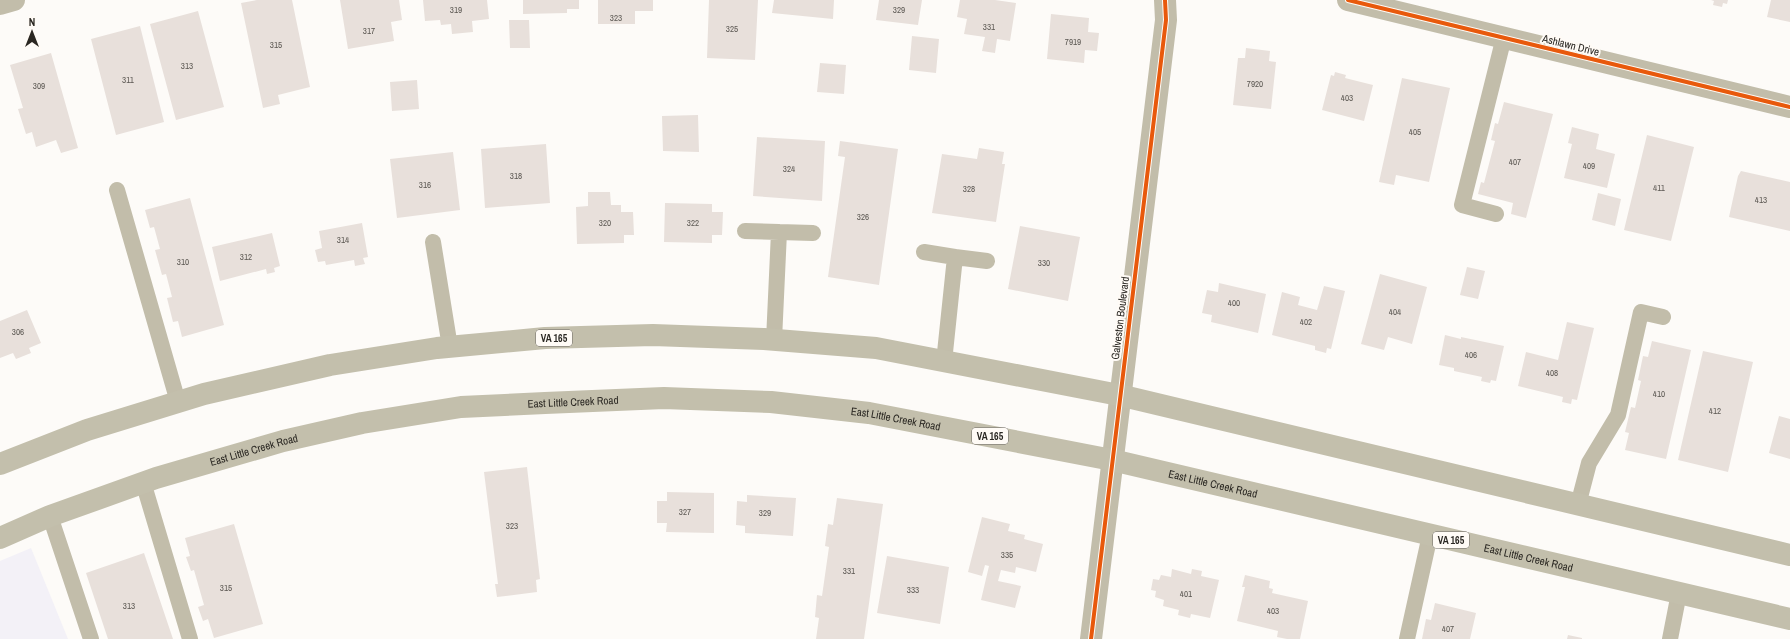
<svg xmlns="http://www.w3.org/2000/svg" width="1790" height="639" font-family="'Archivo Narrow',sans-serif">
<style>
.commercial{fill:#f3f1f7}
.building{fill:#e8e0db}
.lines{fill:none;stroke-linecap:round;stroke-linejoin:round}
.lane{stroke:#c2bdaa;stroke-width:16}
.street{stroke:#c2bdaa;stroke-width:22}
.primary{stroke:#c3bfac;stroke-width:22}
.cycleway-casing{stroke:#fffbf6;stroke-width:6}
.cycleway{stroke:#e8590c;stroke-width:4}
.labels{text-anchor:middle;stroke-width:4;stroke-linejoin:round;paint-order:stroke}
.number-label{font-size:9px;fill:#5c5853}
.shield{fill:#fffbf6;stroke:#6a6762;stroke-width:1}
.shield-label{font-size:10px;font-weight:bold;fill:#2a2722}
.street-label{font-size:11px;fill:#2a2722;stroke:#fffbf6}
</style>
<rect width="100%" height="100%" fill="#fdfbf8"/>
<path class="commercial" d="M 31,548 L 68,639 L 0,639 L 0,561 Z"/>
<path class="building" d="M 257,0 L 292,0 L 310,87 L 278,95 L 280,104 L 263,108 L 241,3 Z
M 340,0 L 399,0 L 402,20 L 391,22 L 394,41 L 348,49 Z
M 423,0 L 487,0 L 489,19 L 472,21 L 473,32 L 452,34 L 451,24 L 441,25 L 440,20 L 425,21 Z
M 523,0 L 579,0 L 579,9 L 567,9 L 567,13 L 523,14 Z
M 598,0 L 653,0 L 653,11 L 635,11 L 635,24 L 598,24 Z
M 709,0 L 758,0 L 755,60 L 707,58 Z
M 774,0 L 834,0 L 833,19 L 772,13 Z
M 879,0 L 922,0 L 918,25 L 876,20 Z
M 960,0 L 995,0 L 1016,3 L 1010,41 L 997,39 L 995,53 L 982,51 L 985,37 L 964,34 L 967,19 L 957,17 Z
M 1711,0 L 1728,0 L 1727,4 L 1723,3 L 1722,7 L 1713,5 L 1714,1 Z
M 1771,0 L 1790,0 L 1790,22 L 1767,17 Z
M 198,11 L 224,107 L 176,120 L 150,24 Z
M 1051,14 L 1089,18 L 1088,32 L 1099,33 L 1097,51 L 1085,50 L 1084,63 L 1047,59 Z
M 509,20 L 529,20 L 530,48 L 510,48 Z
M 140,26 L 164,122 L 116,135 L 91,39 Z
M 912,36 L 939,39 L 936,73 L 909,70 Z
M 1246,48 L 1270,51 L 1269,61 L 1276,62 L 1271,109 L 1233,105 L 1238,58 L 1245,58 Z
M 51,53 L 78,148 L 61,153 L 56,140 L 36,147 L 32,132 L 26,134 L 18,109 L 23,108 L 10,65 Z
M 820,63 L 846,65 L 844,94 L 817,92 Z
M 1335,72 L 1346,75 L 1345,78 L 1373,85 L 1364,121 L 1322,110 L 1331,75 L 1334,76 Z
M 1402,78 L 1450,88 L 1429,182 L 1396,175 L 1394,185 L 1379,182 Z
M 417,80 L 419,109 L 392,111 L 390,82 Z
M 1504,102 L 1553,114 L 1526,218 L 1511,214 L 1513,203 L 1478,194 L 1481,182 L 1484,183 L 1495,141 L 1491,140 L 1495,123 L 1498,124 Z
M 698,115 L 699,152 L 663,151 L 662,116 Z
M 1572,127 L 1599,134 L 1596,149 L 1615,154 L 1607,188 L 1564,178 L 1572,144 L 1568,143 Z
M 1647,135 L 1694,147 L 1671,241 L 1624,230 Z
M 757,137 L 825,141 L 822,201 L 753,196 Z
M 840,141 L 898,149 L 879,285 L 828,277 L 845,157 L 838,156 Z
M 546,144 L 550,203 L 485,208 L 481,149 Z
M 979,148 L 1004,152 L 1002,164 L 1005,164 L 996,222 L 932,213 L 942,154 L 977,159 Z
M 453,152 L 460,210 L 397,218 L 390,159 Z
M 1741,171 L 1790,182 L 1790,231 L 1729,217 L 1738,176 Z
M 588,192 L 610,192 L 611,205 L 621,205 L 621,212 L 633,212 L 634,235 L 624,235 L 624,243 L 577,244 L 576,207 L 588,206 Z
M 1598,193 L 1621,199 L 1615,226 L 1592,220 Z
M 190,198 L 224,325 L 182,337 L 178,321 L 173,322 L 167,298 L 172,297 L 166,274 L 162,275 L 155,250 L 160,249 L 154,227 L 150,228 L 145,210 Z
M 665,203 L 712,204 L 712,212 L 723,212 L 722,235 L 712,235 L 712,243 L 664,242 Z
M 362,223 L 368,257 L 363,258 L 365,264 L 355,266 L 354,260 L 326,265 L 325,261 L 318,262 L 315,250 L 322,248 L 319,231 Z
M 1020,226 L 1080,237 L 1068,301 L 1008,289 Z
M 272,233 L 280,266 L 274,268 L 275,272 L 267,274 L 266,269 L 220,281 L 212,247 Z
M 1467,267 L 1485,271 L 1478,299 L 1460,295 Z
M 1380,274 L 1427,287 L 1412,344 L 1388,337 L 1384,350 L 1361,344 Z
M 1219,283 L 1266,294 L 1258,333 L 1211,322 L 1212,315 L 1202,313 L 1207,290 L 1218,292 Z
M 1324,286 L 1345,291 L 1331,349 L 1327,348 L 1326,353 L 1315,350 L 1315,346 L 1272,335 L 1282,292 L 1300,297 L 1298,305 L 1317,310 Z
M 27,310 L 41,343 L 29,348 L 31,353 L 16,359 L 13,353 L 0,358 L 0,321 Z
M 1567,322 L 1594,328 L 1577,400 L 1572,399 L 1571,404 L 1562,402 L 1563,397 L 1518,386 L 1526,352 L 1558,360 Z
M 1445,335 L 1461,339 L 1461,337 L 1504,346 L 1496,381 L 1491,380 L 1490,383 L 1481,381 L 1482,377 L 1454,371 L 1454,368 L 1439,365 Z
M 1652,341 L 1691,350 L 1666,459 L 1625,450 L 1629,433 L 1625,432 L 1631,407 L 1635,408 L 1641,381 L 1638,380 L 1643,356 L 1648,357 Z
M 1703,351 L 1753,362 L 1728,472 L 1678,460 Z
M 1779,416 L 1790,419 L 1790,459 L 1769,453 Z
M 527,467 L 540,579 L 536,580 L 537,592 L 497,597 L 495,584 L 498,584 L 484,472 Z
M 667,492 L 714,493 L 714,533 L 666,532 L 667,523 L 657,523 L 657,501 L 667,501 Z
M 747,495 L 796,498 L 793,536 L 745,533 L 745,526 L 736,525 L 737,501 L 747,502 Z
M 837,498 L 883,504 L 864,639 L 816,639 L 819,618 L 815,617 L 817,595 L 822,596 L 829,547 L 825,546 L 828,524 L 833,525 Z
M 982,517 L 1010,524 L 1008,531 L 1025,535 L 1024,539 L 1043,544 L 1036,572 L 1016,567 L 1015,573 L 1001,570 L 998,581 L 1021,586 L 1015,608 L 981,600 L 989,566 L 985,565 L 982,576 L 968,572 Z
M 234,524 L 263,624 L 214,638 L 208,619 L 203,621 L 198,607 L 204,605 L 194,570 L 191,571 L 186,557 L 190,556 L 185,538 Z
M 144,553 L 173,639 L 108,639 L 86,573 Z
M 887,556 L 949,567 L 940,624 L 877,613 Z
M 1172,569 L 1191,574 L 1192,569 L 1202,571 L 1201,576 L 1219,580 L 1210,618 L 1191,614 L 1190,618 L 1178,615 L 1179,610 L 1163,606 L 1164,600 L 1155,597 L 1156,591 L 1151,590 L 1153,579 L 1159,580 L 1161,575 L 1171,577 Z
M 1245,575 L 1270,581 L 1269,588 L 1273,589 L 1272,593 L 1308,601 L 1300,639 L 1287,639 L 1277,637 L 1278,631 L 1237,621 L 1245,587 L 1242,587 Z
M 1435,603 L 1476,613 L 1470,639 L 1422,639 L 1426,619 L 1431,620 Z
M 1568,635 L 1582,638 L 1582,639 L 1567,639 Z"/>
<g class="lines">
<path class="lane" d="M 117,190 L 178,402
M 1496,214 L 1462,205 L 1504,37
M 745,231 L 813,233
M 433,242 L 450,347
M 924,252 L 955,257
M 774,340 L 779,232
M 944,362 L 955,257 L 987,261
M 143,482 L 190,639
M 1578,505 L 1589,463 L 1618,415 L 1641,312 L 1663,317
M 50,516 L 91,639
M 1407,639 L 1430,535
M 1670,639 L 1679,593"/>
<path class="street" d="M 1348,0 L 1790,107
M 0,4 L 14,0
M 1091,639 L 1166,20 L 1165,0"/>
<g class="primary">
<path d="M 0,464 L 87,430 L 204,394 L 330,365 L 437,348 L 545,338 L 653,335 L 764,339 L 876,348 L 1119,395 L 1790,555"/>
<path id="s1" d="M 0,538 L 50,516 L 156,478 L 283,441 L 362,423 L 461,407 L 545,403 L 664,398 L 771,402 L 869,413 L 1112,460 L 1790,619"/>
</g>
<g class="cycleway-casing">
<path id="cycleway" d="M 1348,0 L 1790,107
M 1091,639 L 1166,20 L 1165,0"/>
</g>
<use href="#cycleway" class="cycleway"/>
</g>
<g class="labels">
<g class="number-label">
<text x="456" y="13">319</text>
<text x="899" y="13">329</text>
<text x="616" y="21">323</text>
<text x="989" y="30">331</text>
<text x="732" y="32">325</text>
<text x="369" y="34">317</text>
<text x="1073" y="45">7919</text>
<text x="276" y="48">315</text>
<text x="187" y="69">313</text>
<text x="128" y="83">311</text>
<text x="1255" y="87">7920</text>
<text x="39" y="89">309</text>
<text x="1347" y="101">403</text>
<text x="1415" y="135">405</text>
<text x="1515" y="165">407</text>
<text x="1589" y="169">409</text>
<text x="789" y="172">324</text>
<text x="516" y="179">318</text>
<text x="425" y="188">316</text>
<text x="1659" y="191">411</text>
<text x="969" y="192">328</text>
<text x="1761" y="203">413</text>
<text x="863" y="220">326</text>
<text x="605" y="226">320</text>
<text x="693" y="226">322</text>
<text x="343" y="243">314</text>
<text x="246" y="260">312</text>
<text x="183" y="265">310</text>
<text x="1044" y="266">330</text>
<text x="1234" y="306">400</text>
<text x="1395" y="315">404</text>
<text x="1306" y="325">402</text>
<text x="18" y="335">306</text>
<text x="1471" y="358">406</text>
<text x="1552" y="376">408</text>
<text x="1659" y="397">410</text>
<text x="1715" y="414">412</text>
<text x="685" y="515">327</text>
<text x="765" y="516">329</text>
<text x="512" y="529">323</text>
<text x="1007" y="558">335</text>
<text x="849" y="574">331</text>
<text x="226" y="591">315</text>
<text x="913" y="593">333</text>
<text x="1186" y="597">401</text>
<text x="129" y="609">313</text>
<text x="1273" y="614">403</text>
<text x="1448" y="632">407</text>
</g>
<g class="shield">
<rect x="536" y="330" width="36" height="16" rx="3"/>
<rect x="972" y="428" width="36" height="16" rx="3"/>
<rect x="1433" y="532" width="36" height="16" rx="3"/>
</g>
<g class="shield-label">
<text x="554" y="342">VA 165</text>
<text x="990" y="440">VA 165</text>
<text x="1451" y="544">VA 165</text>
</g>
<g class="street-label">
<text transform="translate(1571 45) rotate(14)" y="4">Ashlawn Drive</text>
<text transform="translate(1120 318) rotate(-83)" y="4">Galveston Boulevard</text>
<text dy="4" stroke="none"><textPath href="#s1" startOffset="593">East Little Creek Road</textPath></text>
<text dy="4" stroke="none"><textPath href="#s1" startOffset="917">East Little Creek Road</textPath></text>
<text dy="4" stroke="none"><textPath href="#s1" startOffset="269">East Little Creek Road</textPath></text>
<text dy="4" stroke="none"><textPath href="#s1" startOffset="1241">East Little Creek Road</textPath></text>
<text dy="4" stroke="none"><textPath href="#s1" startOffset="1565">East Little Creek Road</textPath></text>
</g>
</g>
<g transform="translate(32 32)" stroke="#fffbf6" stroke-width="3" paint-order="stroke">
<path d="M0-3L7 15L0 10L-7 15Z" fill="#2a2722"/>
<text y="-6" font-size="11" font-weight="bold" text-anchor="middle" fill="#2a2722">N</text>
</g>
</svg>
